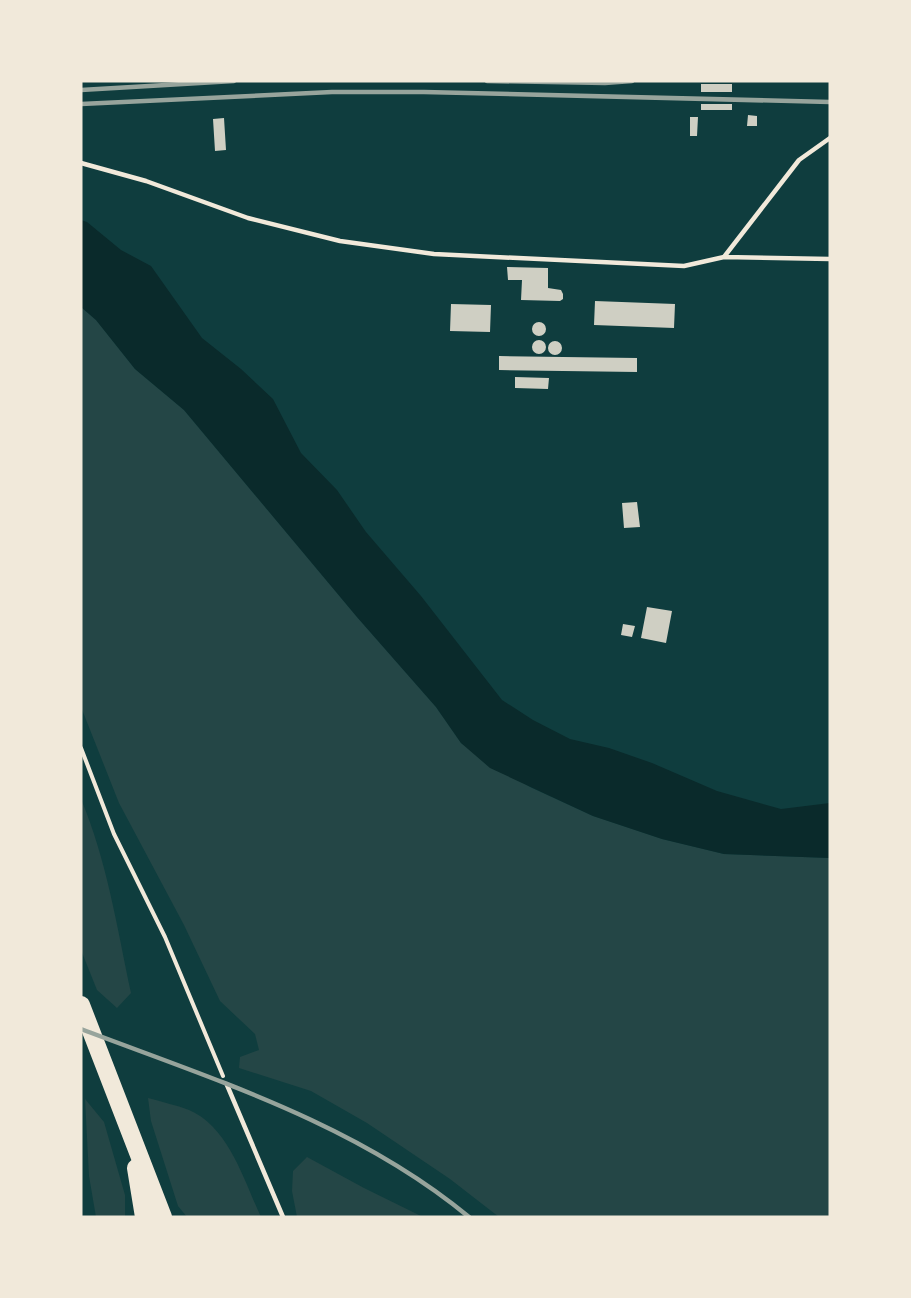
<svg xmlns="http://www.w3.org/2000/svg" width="911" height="1298" font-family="'Times New Roman',serif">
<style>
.green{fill:#244646}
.water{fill:#0a2a2b}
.building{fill:#cfcfc3}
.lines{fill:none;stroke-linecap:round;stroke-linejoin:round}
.path{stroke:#f1e9da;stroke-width:4}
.service{stroke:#f1e9da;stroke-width:4.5}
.motorway{stroke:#f1e9da;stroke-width:18}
.rail{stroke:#97a49c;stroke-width:4.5}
</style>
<rect width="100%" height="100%" fill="#0f3d3e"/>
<path class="green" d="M 81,307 L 96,320 L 135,369 L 184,410 L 357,617 L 436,707 L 461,743 L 530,787 L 593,816 L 662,839 L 724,854 L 830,858 L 830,1217 L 499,1217 L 450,1179 L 367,1123 L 311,1091 L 239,1068 L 240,1057 L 259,1050 L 255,1034 L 220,1001 L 184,925 L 119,803 L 81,707 Z
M 81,799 C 107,861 117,927 131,993 L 117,1008 L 97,990 L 81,950 Z
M 148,1098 C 162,1102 176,1105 189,1110 C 229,1127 244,1181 261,1217 L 187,1217 L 178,1206 L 151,1121 Z
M 85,1099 L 104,1122 L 125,1195 L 125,1217 L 96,1217 L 89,1176 Z
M 307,1157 L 364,1188 L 423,1217 L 297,1217 L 292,1191 L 293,1171 Z"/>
<path class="water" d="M 81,220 L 87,222 L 121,250 L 151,266 L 202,338 L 241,369 L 273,399 L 301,453 L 337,490 L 366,532 L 421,596 L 502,700 L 533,720 L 570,739 L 609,748 L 652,763 L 717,791 L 781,809 L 830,803 L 830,858 L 724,854 L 662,839 L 593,816 L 490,768 L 461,743 L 436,707 L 357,617 L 184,410 L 135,369 L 96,320 L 81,307 Z"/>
<path class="building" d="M 701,84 L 732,84 L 732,92 L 701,92 Z
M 701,104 L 732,104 L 732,110 L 701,110 Z
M 748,115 L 757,116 L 757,126 L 747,126 Z
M 690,117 L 698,117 L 697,136 L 690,136 Z
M 224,118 L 226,150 L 215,151 L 213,119 Z
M 507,267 L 548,268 L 548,288 L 561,290 L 563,294 L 563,299 L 560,301 L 521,300 L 522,280 L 508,280 Z
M 595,301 L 675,304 L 674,328 L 594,325 Z
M 451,304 L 491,305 L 490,332 L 450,331 Z
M532 329a7 7 0 1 1 14 0a7 7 0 1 1-14 0Z
M532 347a7 7 0 1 1 14 0a7 7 0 1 1-14 0Z
M548 348a7 7 0 1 1 14 0a7 7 0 1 1-14 0Z
M 499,356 L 637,358 L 637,372 L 499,370 Z
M 515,377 L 549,378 L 548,389 L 515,388 Z
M 637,502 L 640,527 L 624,528 L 622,503 Z
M 647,607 L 672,611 L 666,643 L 641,638 Z
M 623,624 L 635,626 L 632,637 L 621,635 Z"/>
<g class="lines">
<path class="path" d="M 81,748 L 114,834 L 165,937 L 223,1076"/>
<path class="service" d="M 81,163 L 146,181 L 248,218 L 340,241 L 434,254 L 684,266 L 724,257 L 830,259
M 724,257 L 799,160 L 830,138
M 227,1085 L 283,1217"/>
<path class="motorway" d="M 81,1005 L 163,1217
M 136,1168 L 144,1217"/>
<path class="rail" d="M 487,81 L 605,83 L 632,81
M 81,90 L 234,81
M 81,104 L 332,92 L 424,92 L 830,102
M 81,1029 C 215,1080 357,1124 469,1217"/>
</g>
<rect width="911" height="1298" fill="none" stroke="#f1e9da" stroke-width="165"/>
</svg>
